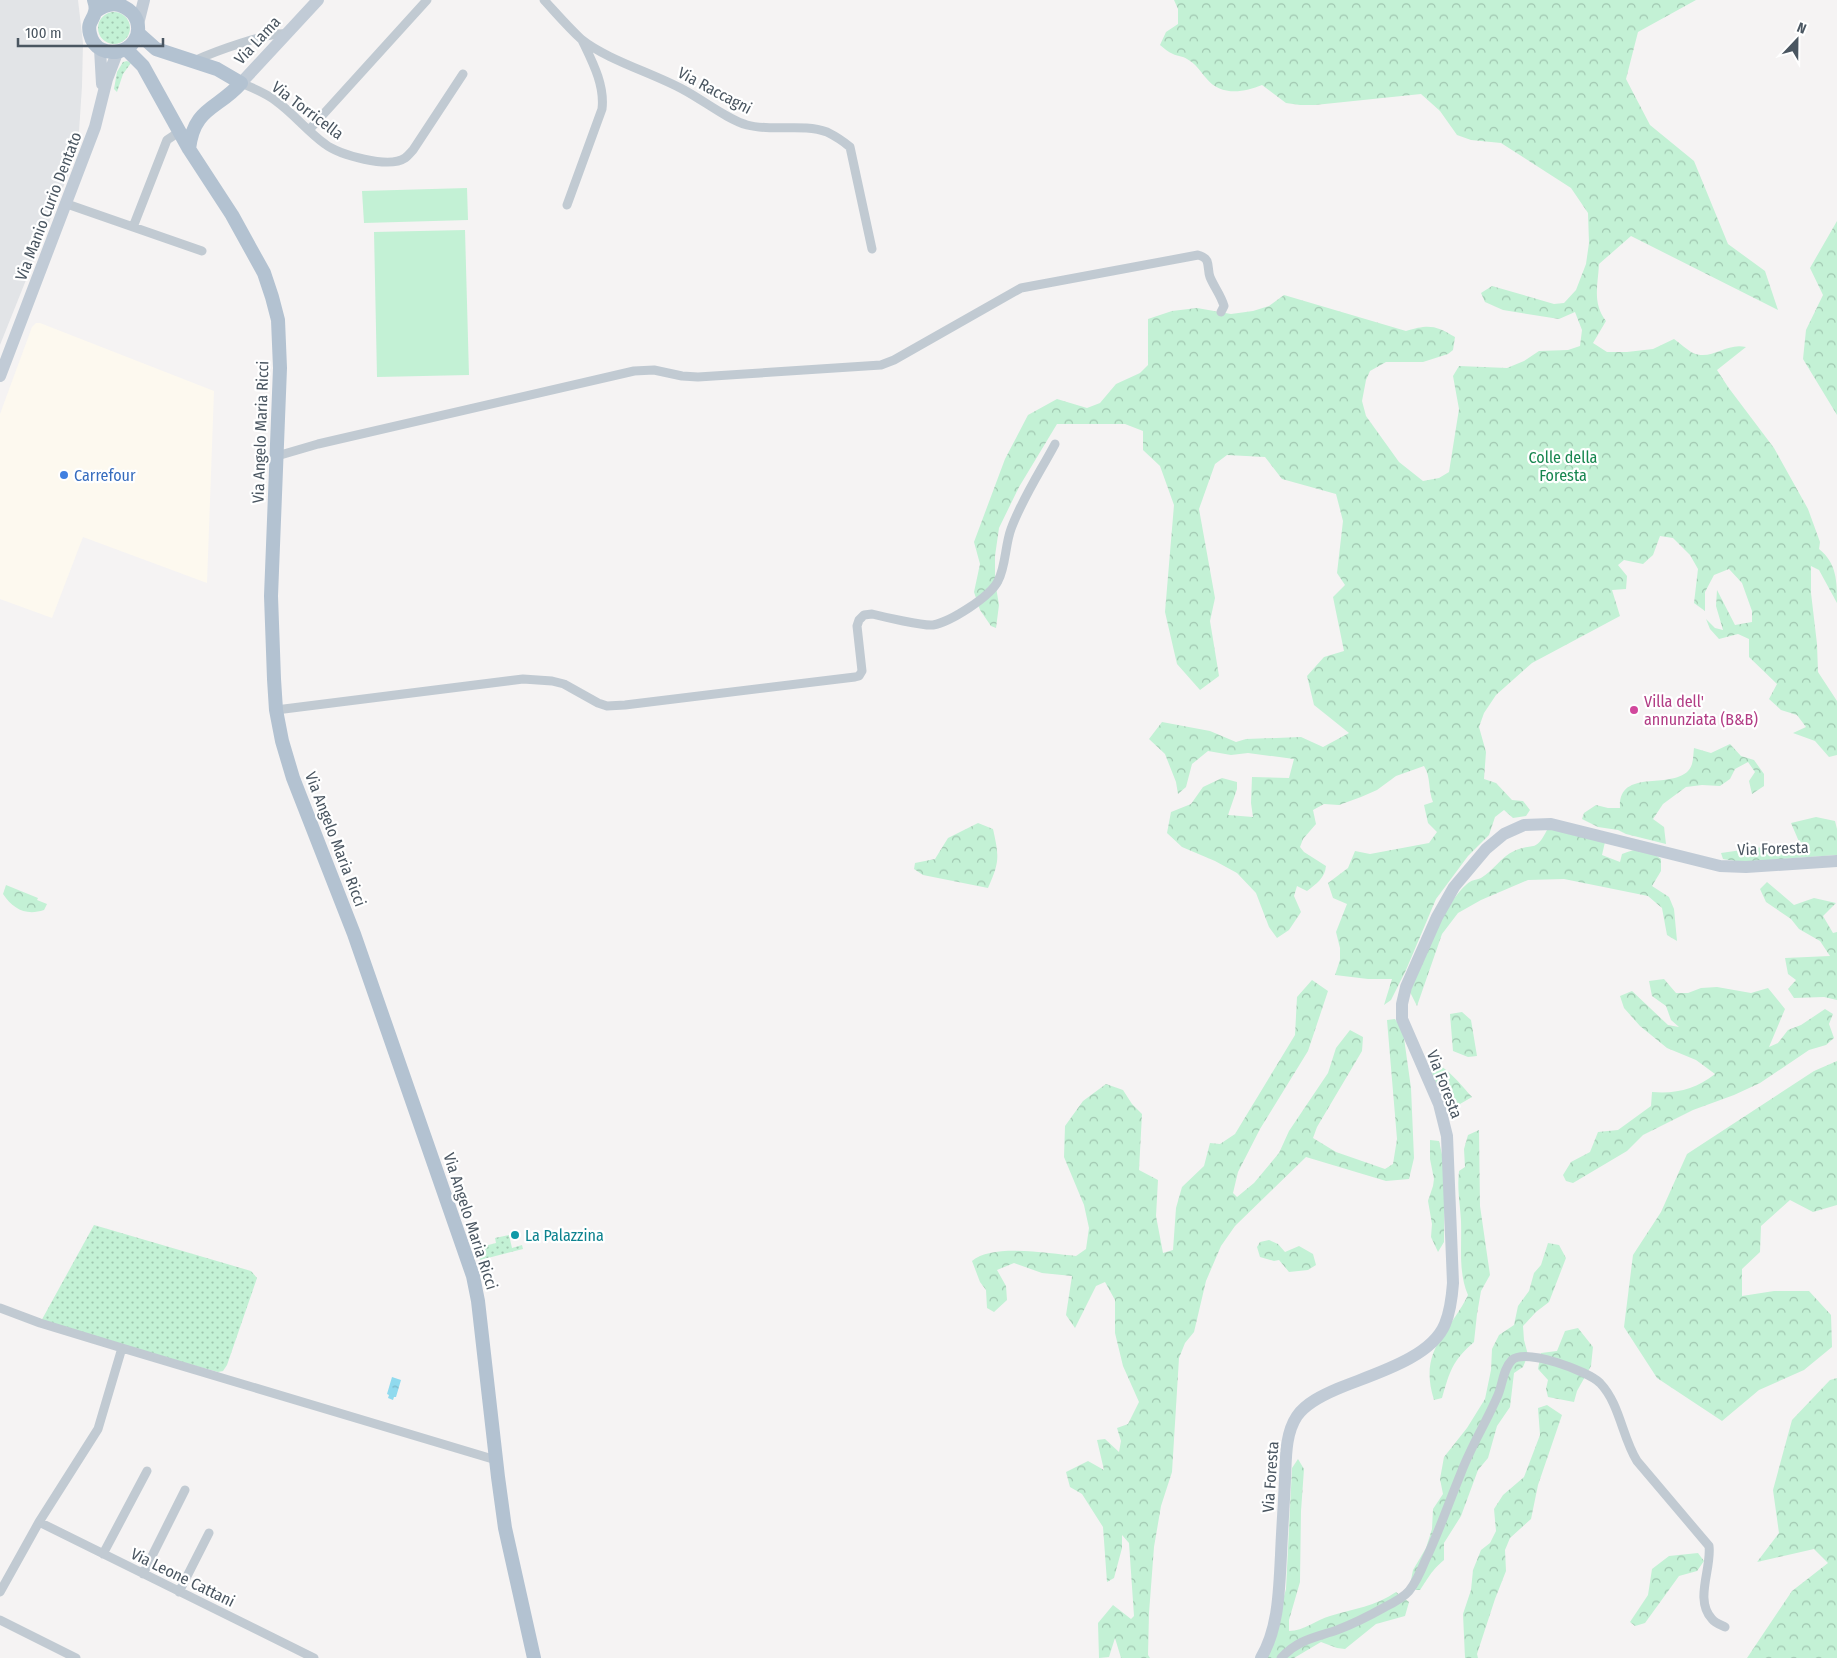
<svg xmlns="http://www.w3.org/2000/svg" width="1837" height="1658" font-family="'Fira Sans Condensed',sans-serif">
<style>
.commercial{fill:#fdf9ef}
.airport{fill:#e2e4e7}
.grass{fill:url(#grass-dots)}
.forest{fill:url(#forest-crowns)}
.pitch{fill:#c3f1d5}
.water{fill:url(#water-ripples)}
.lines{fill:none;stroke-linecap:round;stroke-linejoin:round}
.minor{stroke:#c1cad2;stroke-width:9}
.secondary{stroke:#c1cbd6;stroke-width:12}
.primary{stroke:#b3c2d1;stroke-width:14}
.shop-dot{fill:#3f7fe0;stroke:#fff;stroke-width:2}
.hotel-dot{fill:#d1479c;stroke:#fff;stroke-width:2}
.culture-dot{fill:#0f9aa8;stroke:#fff;stroke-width:2}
.labels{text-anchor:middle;stroke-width:4.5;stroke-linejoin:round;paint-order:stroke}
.street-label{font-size:16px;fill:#4a5661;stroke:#fff}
.park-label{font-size:16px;fill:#17864f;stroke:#fff}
.shop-label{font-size:16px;fill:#366cbe;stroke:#fff;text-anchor:start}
.hotel-label{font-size:16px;fill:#b23c85;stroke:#fff;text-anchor:start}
.culture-label{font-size:16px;fill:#0d838f;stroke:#fff;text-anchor:start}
</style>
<defs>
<pattern id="grass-dots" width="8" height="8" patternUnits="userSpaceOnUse" patternTransform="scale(1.25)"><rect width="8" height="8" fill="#c3f1d5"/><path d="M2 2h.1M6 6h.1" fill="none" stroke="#a0c6b0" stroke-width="1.8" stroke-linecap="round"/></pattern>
<pattern id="forest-crowns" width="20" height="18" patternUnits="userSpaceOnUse" patternTransform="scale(1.25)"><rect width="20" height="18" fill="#c3f1d5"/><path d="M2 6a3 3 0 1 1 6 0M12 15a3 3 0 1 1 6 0" fill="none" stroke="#a0c6b0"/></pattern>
<pattern id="water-ripples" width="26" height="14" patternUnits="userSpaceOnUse" patternTransform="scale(1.25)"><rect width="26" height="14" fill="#90daee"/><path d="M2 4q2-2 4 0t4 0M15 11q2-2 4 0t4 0" fill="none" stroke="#78b4c4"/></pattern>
</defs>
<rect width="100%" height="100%" fill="#f5f3f3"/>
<path class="commercial" d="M 36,323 L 40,323 L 214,391 L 207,583 L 83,537 L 52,618 L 0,599 L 0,414 L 32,327 Z"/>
<path class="airport" d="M 0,0 L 78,0 L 83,43 L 82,86 L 79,132 L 70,170 L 0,345 Z"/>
<path class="grass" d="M98 28a16 16 0 1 1 32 0a16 16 0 1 1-32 0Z
M 127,61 L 131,63 L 123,74 L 117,92 L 114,89 L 117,72 L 123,62 Z
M 94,1225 L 251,1271 L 257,1278 L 227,1365 L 223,1371 L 218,1372 L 40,1323 Z
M 509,1235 L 512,1248 L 522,1245 L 523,1249 L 480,1260 L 477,1248 L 496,1243 L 495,1238 Z"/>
<path class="forest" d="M 1174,0 L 1696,0 L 1638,32 L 1626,79 L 1650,125 L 1694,161 L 1728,244 L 1765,271 L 1778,310 L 1631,236 L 1599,264 C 1598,285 1592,303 1606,321 L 1593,343 L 1607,352 L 1627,352 L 1653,349 L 1674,339 C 1680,343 1687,350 1693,353 C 1712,361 1726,342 1746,347 L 1717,370 L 1728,387 L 1774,448 L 1808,509 L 1820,542 L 1819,549 C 1837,563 1837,582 1837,603 L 1819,570 L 1811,566 L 1811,593 L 1817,644 L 1818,672 L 1837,701 L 1837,755 L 1829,757 L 1815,741 L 1793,733 L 1806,727 L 1797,715 L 1781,710 L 1769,699 L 1777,684 L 1749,657 L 1749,639 L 1738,634 L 1719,639 L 1710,629 L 1706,619 L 1715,628 L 1723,630 L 1716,606 L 1717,590 L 1735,625 L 1752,622 L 1752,611 L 1742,583 L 1729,569 L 1714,575 L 1705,592 L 1705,611 L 1694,603 L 1698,569 L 1690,555 L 1673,538 L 1660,536 L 1653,555 L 1643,564 L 1624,560 L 1618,565 L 1627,576 L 1626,589 L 1612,590 L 1620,616 L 1532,663 L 1496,695 L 1484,713 L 1479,727 L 1486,752 L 1484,779 L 1496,783 L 1512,800 L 1523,801 L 1530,810 L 1526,816 L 1513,818 L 1504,810 L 1495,817 L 1489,835 L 1468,856 L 1436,899 L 1406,970 L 1391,1000 L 1384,1005 L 1392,979 L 1368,979 L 1335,975 L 1340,960 L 1340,948 L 1336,932 L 1347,904 L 1333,898 L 1328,883 L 1348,868 L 1355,851 L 1370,854 L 1429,843 L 1437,832 L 1428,823 L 1424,805 L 1433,802 C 1428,790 1431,777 1424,766 L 1396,776 L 1377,790 L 1361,797 L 1339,805 L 1324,804 L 1313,810 L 1316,824 L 1303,839 L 1300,847 L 1304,852 L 1326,866 C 1325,878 1316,884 1307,891 L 1297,886 L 1294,896 L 1301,912 L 1289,930 L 1277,938 L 1269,927 L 1256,893 L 1237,873 L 1215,861 L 1182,847 L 1167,833 L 1171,812 L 1191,804 L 1203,787 L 1222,778 L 1237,782 L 1237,789 L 1228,815 L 1253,817 L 1251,803 L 1252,777 L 1289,778 L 1294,759 L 1248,753 L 1231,755 L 1208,751 L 1192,764 L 1186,787 L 1178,794 L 1176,782 L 1165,754 L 1149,739 L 1162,722 L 1210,731 L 1236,742 L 1246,739 L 1301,737 L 1323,747 L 1349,733 L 1314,705 L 1307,676 L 1324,657 L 1344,651 L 1333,597 L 1345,585 L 1337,573 L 1343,521 L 1336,494 L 1282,479 L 1265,457 L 1227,455 L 1215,464 L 1199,509 L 1215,598 L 1210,621 L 1219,676 L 1200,690 L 1177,664 L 1165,612 L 1174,505 L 1160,466 L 1143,450 L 1143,431 L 1125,424 L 1057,424 L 1019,487 L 999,528 L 995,556 L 995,581 L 999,605 L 996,628 L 991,626 L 980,610 L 974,592 L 980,564 L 974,542 L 1005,459 L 1028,415 L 1057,399 L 1087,408 L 1100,403 L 1116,384 L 1140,373 L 1148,365 L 1148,319 L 1172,311 L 1197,308 L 1231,314 L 1253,311 L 1269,306 L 1284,295 L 1406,331 C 1428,324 1436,325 1455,337 L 1453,350 L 1448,354 L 1423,362 L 1386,362 L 1370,371 L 1366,380 L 1362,401 L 1366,416 L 1399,462 L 1423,481 L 1439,478 L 1449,472 L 1459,409 L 1453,376 L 1459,366 L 1507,368 L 1524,361 L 1539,351 L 1568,350 L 1580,346 L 1582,330 L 1575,312 L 1559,319 L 1503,310 L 1485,302 L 1481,293 L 1492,286 L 1554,304 L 1564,303 L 1576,290 L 1586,264 L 1589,243 L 1588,213 L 1571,188 L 1501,143 L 1471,140 L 1457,135 L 1440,111 L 1421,94 L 1315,105 L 1300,105 L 1286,103 L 1262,85 C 1243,93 1220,96 1206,78 C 1200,71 1196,64 1187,59 C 1183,56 1177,56 1173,54 C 1168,52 1164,48 1160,45 L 1166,32 L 1178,24 L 1178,9 Z
M 1837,221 L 1837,415 L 1803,359 L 1806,330 L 1823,295 L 1810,268 Z
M 1730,744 L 1741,756 L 1754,760 L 1764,774 L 1764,786 L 1752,794 L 1749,781 L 1755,772 L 1748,762 L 1735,769 L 1730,779 L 1720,786 L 1702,785 L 1686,787 L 1663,804 L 1653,819 L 1664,827 L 1666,844 L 1626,834 L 1618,830 L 1598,827 L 1582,819 L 1584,813 L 1596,805 L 1608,808 L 1620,808 C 1618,768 1669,790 1688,771 C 1694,765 1693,755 1694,748 L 1711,753 Z
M 1816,817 L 1835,821 L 1837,829 L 1837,855 L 1741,862 L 1723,859 L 1721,853 L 1783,844 L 1800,844 L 1791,823 Z
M 978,823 L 993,829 C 999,856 1000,862 988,888 L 923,875 L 914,869 L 915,863 L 935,859 L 948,838 Z
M 1565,826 L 1605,842 L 1602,855 L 1620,862 L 1622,854 C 1640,847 1646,847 1661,859 L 1661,871 L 1652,886 L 1669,897 L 1674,909 L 1677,941 L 1667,935 L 1662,908 L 1648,896 L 1564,879 L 1528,880 L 1481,900 L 1458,913 L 1442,934 L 1417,1006 L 1410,992 C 1421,963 1444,903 1467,884 C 1471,880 1476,880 1481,878 C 1493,871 1501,857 1514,851 C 1533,842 1535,854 1547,830 Z
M 1767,882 L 1794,905 L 1814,898 L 1836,903 L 1823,916 L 1833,933 L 1837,932 L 1837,1000 L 1824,997 L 1794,998 L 1788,989 L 1796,980 L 1788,974 L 1785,958 L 1830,956 L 1820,941 L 1799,929 L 1791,919 L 1766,902 L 1760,889 Z
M 6,885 L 38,898 L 37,900 L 47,904 L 44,910 C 26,916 13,909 3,894 Z
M 1664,979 L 1676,993 L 1688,993 L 1701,988 L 1717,987 L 1751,993 L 1768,988 L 1785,1009 L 1769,1047 L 1778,1043 L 1788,1030 L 1801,1025 L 1825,1009 L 1833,1014 L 1829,1024 L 1834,1038 L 1826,1045 L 1809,1050 L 1760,1083 L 1734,1095 L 1693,1110 L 1643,1135 L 1627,1151 L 1573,1183 L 1566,1181 L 1563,1175 L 1571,1162 L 1590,1152 L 1598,1132 L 1618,1130 L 1651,1106 L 1652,1092 C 1677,1094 1696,1089 1715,1074 L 1696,1060 L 1667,1048 L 1640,1026 L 1624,1008 L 1620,996 L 1632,991 L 1668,1025 L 1679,1027 L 1671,1020 L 1666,1006 L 1652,996 L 1649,981 Z
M 1312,980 L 1328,991 L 1308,1051 L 1260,1129 L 1238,1172 L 1233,1193 L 1237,1197 L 1254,1183 L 1279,1153 L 1289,1131 L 1328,1073 L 1336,1048 L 1350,1030 L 1363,1037 L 1362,1051 L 1317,1127 L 1313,1138 L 1336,1152 L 1385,1169 L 1393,1164 L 1397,1139 L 1387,1020 L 1395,1019 L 1403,1031 L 1411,1088 L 1414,1158 L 1409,1179 L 1386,1181 L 1306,1157 L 1235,1226 L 1221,1246 L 1206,1281 L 1194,1332 L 1185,1343 L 1179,1358 L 1172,1472 L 1161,1506 L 1154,1547 L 1149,1613 L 1148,1655 L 1150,1658 L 1121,1658 L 1115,1638 L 1109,1657 L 1099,1658 L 1098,1623 L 1113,1605 L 1131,1619 L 1134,1616 L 1129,1543 L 1122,1535 L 1122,1548 L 1114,1578 L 1107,1582 L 1103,1527 L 1082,1494 L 1070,1487 L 1066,1472 L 1088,1461 L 1104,1470 L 1097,1440 L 1105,1439 L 1119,1452 L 1121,1441 L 1117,1428 L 1128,1424 L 1139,1402 L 1123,1366 L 1115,1333 L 1115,1300 L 1105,1282 L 1096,1286 L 1075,1328 L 1066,1315 L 1072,1276 L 1042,1273 L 1014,1263 L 997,1270 L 1006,1286 L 1007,1300 L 994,1312 L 987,1308 L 986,1290 L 980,1282 L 972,1261 C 993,1243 1050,1254 1076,1256 L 1086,1249 L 1089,1228 L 1084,1205 L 1064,1157 L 1065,1126 L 1083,1101 L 1106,1084 L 1123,1090 L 1132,1104 L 1142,1114 L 1139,1170 L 1158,1180 L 1156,1216 L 1163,1253 L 1173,1250 L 1176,1208 L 1182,1187 L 1204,1166 L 1210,1143 L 1220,1144 L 1235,1134 L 1295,1035 L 1297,997 Z
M 1462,1012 L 1471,1020 L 1477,1056 L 1468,1057 L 1453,1051 L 1450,1014 Z
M 1837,1061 L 1837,1205 L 1813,1212 L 1790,1200 L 1761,1226 L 1760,1252 L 1742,1269 L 1742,1296 L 1774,1291 L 1809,1291 L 1831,1315 L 1832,1347 L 1804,1370 L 1759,1390 L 1722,1421 L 1657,1378 L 1624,1327 L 1633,1255 L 1661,1212 L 1687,1154 L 1814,1071 Z
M 1430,1062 C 1444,1063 1462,1086 1472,1097 L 1460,1104 L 1452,1104 C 1441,1094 1431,1077 1430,1062 Z
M 1479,1130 L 1480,1206 L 1490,1275 L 1481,1291 L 1477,1314 L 1474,1342 C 1452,1361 1450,1371 1442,1398 L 1434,1400 C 1418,1350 1449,1334 1468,1295 C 1458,1272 1462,1246 1461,1221 C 1460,1202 1457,1190 1459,1171 L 1465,1167 L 1464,1149 L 1468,1135 Z
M 1430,1140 L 1439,1141 L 1445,1168 L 1444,1242 L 1438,1252 L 1431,1237 L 1432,1224 L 1428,1201 L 1433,1186 L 1434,1179 L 1430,1159 Z
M 1269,1240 L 1278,1244 L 1285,1252 L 1299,1246 L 1313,1254 L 1316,1265 L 1308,1270 L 1289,1272 L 1279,1260 L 1274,1261 L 1260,1257 L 1257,1247 L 1260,1242 Z
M 1548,1243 L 1559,1245 L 1566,1258 L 1549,1302 L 1536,1312 L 1523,1326 L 1524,1340 L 1528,1355 L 1523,1367 L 1514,1373 L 1510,1407 L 1497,1426 L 1488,1458 L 1478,1470 L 1461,1516 L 1444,1543 L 1444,1560 C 1431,1571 1429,1577 1420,1590 L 1416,1590 L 1410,1585 L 1413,1570 L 1426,1548 L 1432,1529 L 1433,1509 L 1443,1494 L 1440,1479 L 1444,1457 L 1467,1428 L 1485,1399 L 1491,1370 L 1492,1349 L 1499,1335 L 1514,1325 L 1518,1306 L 1529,1291 L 1534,1273 L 1541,1265 Z
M 1578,1328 L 1593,1347 L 1591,1366 L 1577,1391 L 1574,1402 L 1548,1397 L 1546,1389 L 1548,1380 L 1538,1369 L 1541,1353 L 1557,1351 L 1565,1331 Z
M 1837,1378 L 1837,1658 L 1747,1658 L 1792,1591 L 1828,1563 L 1814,1549 L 1757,1562 L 1779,1533 L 1773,1490 L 1792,1420 L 1830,1380 Z
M 1547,1405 L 1562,1415 L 1538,1485 L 1531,1519 L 1510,1538 L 1505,1550 L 1506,1571 L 1495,1599 L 1477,1654 L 1478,1658 L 1465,1658 L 1463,1614 L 1471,1590 L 1473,1570 L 1481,1550 L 1490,1543 L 1496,1531 L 1494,1509 L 1503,1495 L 1524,1477 L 1540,1435 L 1538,1408 Z
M 1298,1459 L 1304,1469 L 1301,1511 L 1300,1582 L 1289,1620 L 1289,1631 C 1304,1631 1316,1620 1330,1616 C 1353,1609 1376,1606 1396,1592 L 1409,1602 L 1405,1616 L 1376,1624 L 1345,1649 L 1337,1648 L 1321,1642 L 1294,1658 L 1267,1658 L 1286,1589 L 1292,1468 Z
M 1698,1553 L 1704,1561 L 1697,1571 L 1679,1576 L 1645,1623 L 1635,1626 L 1630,1622 L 1648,1595 L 1652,1569 L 1669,1556 Z"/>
<path class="pitch" d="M 467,188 L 468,220 L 364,223 L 362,191 Z
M 465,230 L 469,375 L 377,377 L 374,232 Z"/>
<path class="water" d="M 392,1377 L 401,1380 L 396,1397 L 394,1397 L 393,1400 L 388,1398 L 389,1395 L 387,1394 Z"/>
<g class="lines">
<path class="minor" d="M 544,0 C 556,13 568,27 581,39 C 607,60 653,73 684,90 C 703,100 728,120 747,125 C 773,132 802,123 827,132 C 835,136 843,141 850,147 L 872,249
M 196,60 C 214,52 267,32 286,34
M 241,83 C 253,88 266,93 276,101 C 293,113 307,131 325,144 C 339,155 389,169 405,158 C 408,156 411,152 413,150 L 463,74
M 309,130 L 427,0
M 67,204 L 202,251
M 567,205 L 602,109 C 605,85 592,61 582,40
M 133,227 L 167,140 L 179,132
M 277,456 L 318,444 L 634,371 L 654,370 L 682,376 L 698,377 L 881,365 L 894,360 L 1021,288 L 1198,255 C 1202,256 1205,257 1207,261 C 1209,266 1208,272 1210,277 C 1214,287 1221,295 1224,306 L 1221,312
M 276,710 L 523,679 L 552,681 L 564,684 L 598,703 L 607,706 L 625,705 L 855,677 L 859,676 L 862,671 L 857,626 L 859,620 L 864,615 L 872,614 C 884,617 923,626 933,625 C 950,622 990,597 998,581 C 1006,566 1005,545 1011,529 C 1022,499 1040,472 1055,444
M 0,1308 L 40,1323 L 122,1348 L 496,1460
M 39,1522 L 314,1658
M 103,1554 L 147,1471
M 143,1574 L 185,1490
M 0,1592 L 39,1522 L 98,1429 L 122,1348
M 179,1592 L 209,1533
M 0,1620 L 76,1658
M 1281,1658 C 1299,1639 1314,1638 1337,1630 C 1353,1624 1369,1616 1385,1607 C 1393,1603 1403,1598 1409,1591 C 1416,1582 1421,1571 1425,1561 C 1439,1532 1449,1502 1461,1473 C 1471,1446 1487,1421 1498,1395 C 1503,1383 1503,1369 1512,1360 C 1526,1348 1588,1371 1600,1383 C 1620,1404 1622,1437 1637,1461 L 1709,1546 C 1712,1568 1694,1600 1712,1619 C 1715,1623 1721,1625 1725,1627"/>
<path class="secondary" d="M 138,24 L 144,0
M 100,49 L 102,84
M 241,83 L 318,0
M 0,376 L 95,127 L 107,79 L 117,53
M 1261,1658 C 1279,1627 1279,1590 1281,1555 C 1282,1529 1284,1504 1285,1479 C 1286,1458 1285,1434 1297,1416 C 1306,1403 1323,1395 1337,1389 C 1370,1375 1431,1359 1445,1324 C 1450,1312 1452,1297 1453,1283 L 1447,1136 L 1439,1104 L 1402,1019 L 1402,1004 L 1406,987 L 1437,917 L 1454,887 L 1486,849 L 1504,834 L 1524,825 L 1551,824 L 1720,866 L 1746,867 L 1837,861"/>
<path class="primary" d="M 94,0 C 95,3 96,9 95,12 C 93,21 87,22 90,34 C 97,65 146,53 137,21 C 135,15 130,10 124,7 C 114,1 104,5 95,12
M 138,33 L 156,49 L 217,69 L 241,83 C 217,110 194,107 189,149
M 126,49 L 143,66 L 189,149 L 232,215 L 264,273 L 272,297 L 278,320 L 280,368 L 271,596 L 274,679 L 276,710 L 282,741 L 293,778 L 354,934 L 473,1276 L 478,1301 L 498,1477 L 505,1528 L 534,1658"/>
</g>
<circle class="shop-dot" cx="64" cy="475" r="5"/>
<circle class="hotel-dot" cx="1634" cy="710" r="5"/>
<circle class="culture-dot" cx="515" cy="1235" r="5"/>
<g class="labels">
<g class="street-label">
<text transform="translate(257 40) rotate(-47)" y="6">Via Lama</text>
<text transform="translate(715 90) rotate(28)" y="6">Via Raccagni</text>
<text transform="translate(308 110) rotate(37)" y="6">Via Torricella</text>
<text transform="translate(48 206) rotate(-69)" y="6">Via Manio Curio Dentato</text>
<text transform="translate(260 432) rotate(-88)" y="6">Via Angelo Maria Ricci</text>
<text transform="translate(336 839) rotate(69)" y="6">Via Angelo Maria Ricci</text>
<text transform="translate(1773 848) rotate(-2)" y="6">Via Foresta</text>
<text transform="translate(1445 1084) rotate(69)" y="6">Via Foresta</text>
<text transform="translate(471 1221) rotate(72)" y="6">Via Angelo Maria Ricci</text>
<text transform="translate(1270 1477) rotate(-86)" y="6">Via Foresta</text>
<text transform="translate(183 1577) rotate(26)" y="6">Via Leone Cattani</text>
</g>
<g class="park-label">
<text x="1563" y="463">Colle della<tspan x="1563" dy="18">Foresta</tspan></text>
</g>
<g class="shop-label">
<text x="74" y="481">Carrefour</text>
</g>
<g class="hotel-label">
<text x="1644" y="707">Villa dell'<tspan x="1644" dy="18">annunziata (B&amp;B)</tspan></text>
</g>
<g class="culture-label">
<text x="525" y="1241">La Palazzina</text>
</g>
</g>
<g transform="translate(1797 40) rotate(22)" stroke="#ffffff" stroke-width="4" paint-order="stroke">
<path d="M0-4L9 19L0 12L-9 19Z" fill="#4a5661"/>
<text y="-8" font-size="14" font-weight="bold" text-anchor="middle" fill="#4a5661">N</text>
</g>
<path d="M18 38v8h145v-8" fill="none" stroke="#4a5661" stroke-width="2.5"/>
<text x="25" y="38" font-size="15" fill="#4a5661" stroke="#ffffff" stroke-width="4" paint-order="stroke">100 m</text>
</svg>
